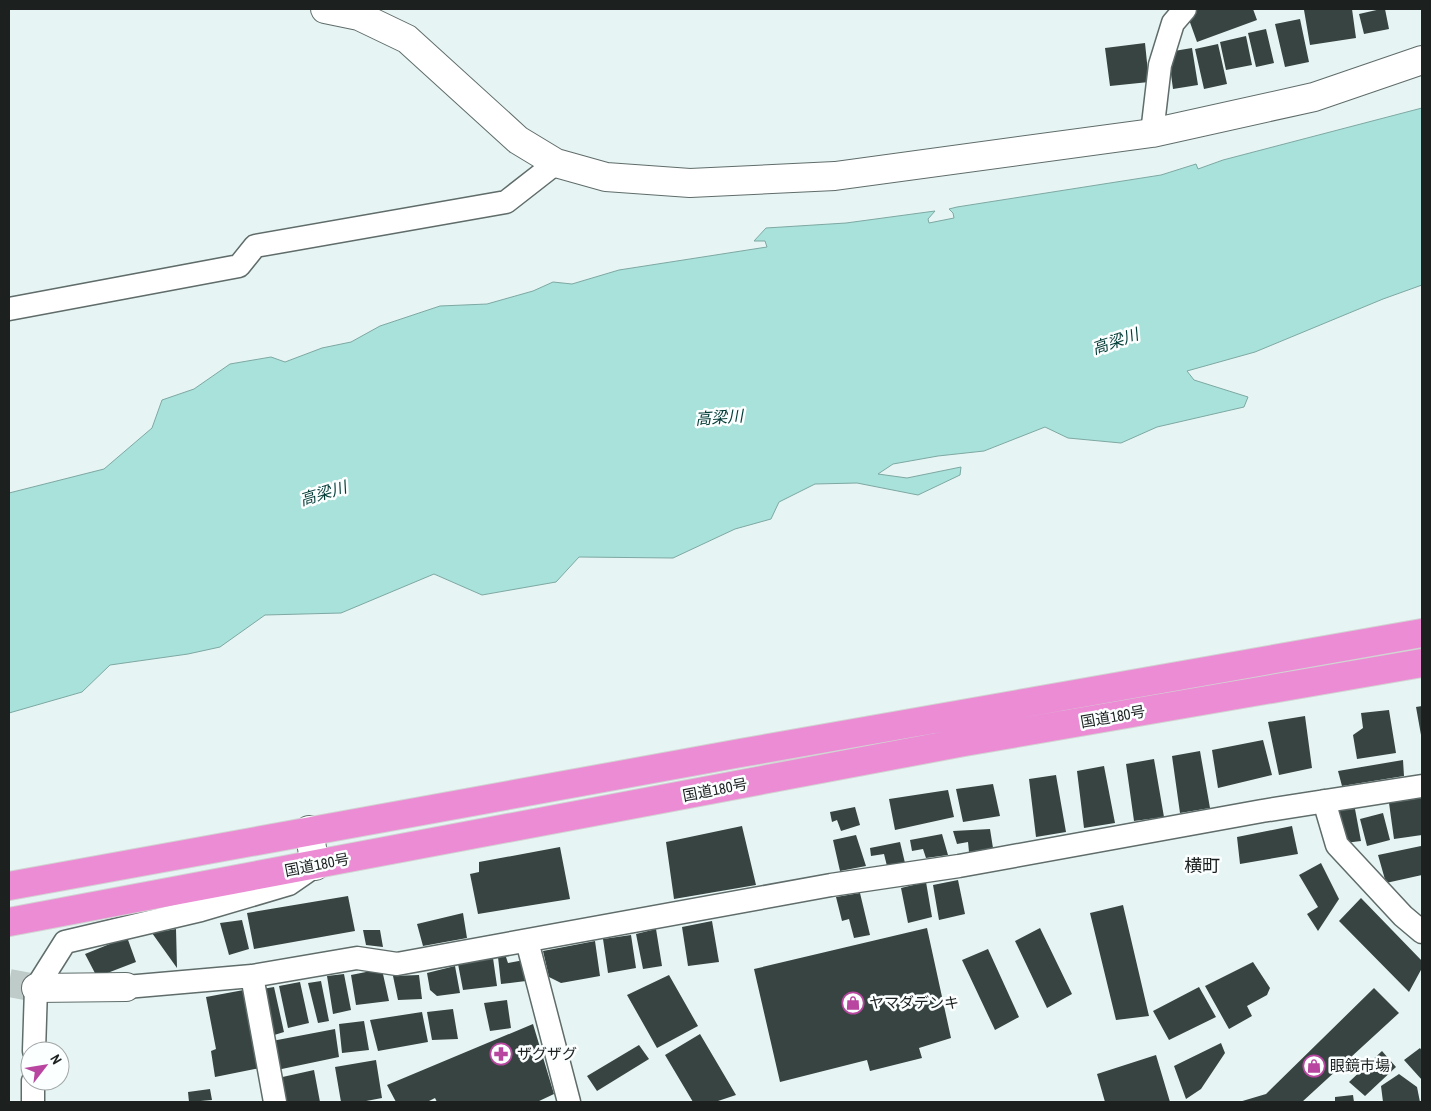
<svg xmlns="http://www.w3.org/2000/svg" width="1431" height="1111" font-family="'Archivo Narrow','Noto Sans JP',sans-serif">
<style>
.water{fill:#a8e2db;stroke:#7ea8a3}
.building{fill:#384442}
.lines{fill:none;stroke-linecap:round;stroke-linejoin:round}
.secondary-tunnel{stroke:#becbc9;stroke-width:28;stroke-dasharray:28 14;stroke-linecap:butt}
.street-casing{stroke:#5f6c6a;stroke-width:25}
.secondary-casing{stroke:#5f6c6a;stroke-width:30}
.highway-casing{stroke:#d2d3d2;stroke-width:30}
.street{stroke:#fff;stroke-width:22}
.secondary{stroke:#fff;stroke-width:28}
.highway{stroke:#eb8cd4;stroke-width:28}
.labels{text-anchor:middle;stroke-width:5;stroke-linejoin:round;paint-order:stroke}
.street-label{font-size:15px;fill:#1c2120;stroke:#fcffff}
.poi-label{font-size:15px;fill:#1c2120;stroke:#fcffff;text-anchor:start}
.water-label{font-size:16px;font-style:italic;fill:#033c37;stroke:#fcffff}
.quarter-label{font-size:18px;fill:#1c2120;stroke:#fcffff}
</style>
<rect width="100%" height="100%" fill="#e6f5f3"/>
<path class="water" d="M 1422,108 L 1422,285 L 1383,299 L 1255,352 L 1187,371 L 1194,380 L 1248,397 L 1244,407 L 1157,427 L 1121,443 L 1068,438 L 1045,427 L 984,451 L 938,456 L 893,464 L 878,474 L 907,478 L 961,467 L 960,475 L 918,495 L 857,483 L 815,484 L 779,502 L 771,519 L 735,529 L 673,558 L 579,557 L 556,582 L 482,595 L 434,574 L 341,613 L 265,615 L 220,647 L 188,654 L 110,665 L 82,692 L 9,713 L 9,493 L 104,469 L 152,428 L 162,400 L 194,389 L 230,364 L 271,357 L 285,362 L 322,348 L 351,342 L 380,326 L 440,306 L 487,304 L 533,291 L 553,282 L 572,284 L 619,270 L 767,247 L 765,241 L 754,241 L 766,228 L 846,223 L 935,211 L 928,219 L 929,223 L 954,218 L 953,213 L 949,209 L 957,207 L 1161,175 L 1196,164 L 1198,169 L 1223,160 Z"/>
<path class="building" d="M 1200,9 L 1253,9 L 1257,20 L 1197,42 L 1187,14 Z
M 1310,9 L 1352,9 L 1356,38 L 1310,45 L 1304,10 Z
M 1381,9 L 1385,9 L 1389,29 L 1364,34 L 1359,14 Z
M 1300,19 L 1309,62 L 1285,67 L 1275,24 Z
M 1266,29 L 1274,63 L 1256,67 L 1248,33 Z
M 1246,36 L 1252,65 L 1226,70 L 1220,42 Z
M 1145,43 L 1149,82 L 1110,86 L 1105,48 Z
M 1218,44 L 1227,84 L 1204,89 L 1195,49 Z
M 1192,48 L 1198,85 L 1173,89 L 1168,52 Z
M 1422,706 L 1422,735 L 1421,735 L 1416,707 Z
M 1389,710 L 1396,753 L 1357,759 L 1353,735 L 1363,728 L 1361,713 Z
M 1305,716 L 1312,768 L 1279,775 L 1268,722 Z
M 1263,740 L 1272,775 L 1218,788 L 1212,750 Z
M 1200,751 L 1210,808 L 1180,813 L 1172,756 Z
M 1154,759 L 1164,817 L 1134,821 L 1126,764 Z
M 1403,760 L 1404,776 L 1342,786 L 1338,771 Z
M 1104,766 L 1115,823 L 1084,828 L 1077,771 Z
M 1056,775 L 1066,832 L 1036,837 L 1029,779 Z
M 993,784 L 1000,816 L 963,822 L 956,789 Z
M 948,790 L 954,817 L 895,830 L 889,799 Z
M 1422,798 L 1422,835 L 1394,839 L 1389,803 Z
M 855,807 L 860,825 L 841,831 L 837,820 L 832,822 L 830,812 Z
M 1355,809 L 1361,841 L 1345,843 L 1337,810 Z
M 1383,813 L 1390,840 L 1367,846 L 1360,819 Z
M 742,826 L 756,885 L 674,899 L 666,842 Z
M 1292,826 L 1298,854 L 1240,864 L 1237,837 Z
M 990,829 L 993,848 L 969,852 L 968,842 L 957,844 L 953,831 Z
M 942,834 L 948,855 L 926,858 L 923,849 L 912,851 L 910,840 Z
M 856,835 L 866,866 L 840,871 L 833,840 Z
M 900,842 L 905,863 L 887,866 L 884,854 L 871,856 L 870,848 Z
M 1421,846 L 1422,875 L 1386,883 L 1378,855 Z
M 560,847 L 570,899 L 478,914 L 470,874 L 479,872 L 479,862 Z
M 1321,863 L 1339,899 L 1318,931 L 1307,914 L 1318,907 L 1299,875 Z
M 958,880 L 965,914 L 939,920 L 933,885 Z
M 926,882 L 932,917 L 908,923 L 901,888 Z
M 860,893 L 870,935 L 854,938 L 849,919 L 842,921 L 836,897 Z
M 348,896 L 355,931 L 254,949 L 247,913 Z
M 1361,898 L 1422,961 L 1422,968 L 1409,992 L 1339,921 Z
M 1123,905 L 1149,1016 L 1116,1020 L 1090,913 Z
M 463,913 L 467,938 L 423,946 L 417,924 Z
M 242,920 L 249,949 L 229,955 L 220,923 Z
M 712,921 L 719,962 L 688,966 L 682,927 Z
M 927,928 L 951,1038 L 919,1048 L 922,1058 L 870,1071 L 867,1060 L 780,1082 L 754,969 Z
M 1040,928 L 1072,994 L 1047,1008 L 1015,941 Z
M 176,929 L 177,968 L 152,933 Z
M 656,929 L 662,966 L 643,969 L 636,934 Z
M 363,930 L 380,930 L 383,947 L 366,945 Z
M 631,935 L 636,968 L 608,973 L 603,939 Z
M 127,937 L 136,962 L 97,977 L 85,954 Z
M 595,941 L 600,976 L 561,983 L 549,977 L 543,951 Z
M 988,949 L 1019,1017 L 995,1030 L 962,960 Z
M 498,957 L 506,957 L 508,963 L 524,960 L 526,981 L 501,984 Z
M 493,958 L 497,986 L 463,990 L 458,964 Z
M 1253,962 L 1270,988 L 1267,995 L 1247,1006 L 1252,1016 L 1229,1029 L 1205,986 Z
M 455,966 L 460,993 L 437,996 L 430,990 L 427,973 Z
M 371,971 L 383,974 L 389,1001 L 356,1005 L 351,975 Z
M 344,974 L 351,1010 L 333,1014 L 327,976 Z
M 419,975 L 422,999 L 398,1000 L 393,976 Z
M 669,975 L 698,1026 L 657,1048 L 627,995 Z
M 321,981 L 329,1021 L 318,1023 L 308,983 Z
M 300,982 L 309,1023 L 288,1028 L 279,986 Z
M 274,987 L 284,1032 L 271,1036 L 262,989 Z
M 1199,987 L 1216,1017 L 1169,1040 L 1153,1011 Z
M 1374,988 L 1399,1013 L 1302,1102 L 1239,1102 L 1266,1094 Z
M 249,989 L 265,1067 L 215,1077 L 211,1051 L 216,1049 L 206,997 Z
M 507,1000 L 511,1028 L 490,1031 L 484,1003 Z
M 453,1009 L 458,1039 L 432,1040 L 427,1012 Z
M 422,1012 L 428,1042 L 378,1051 L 370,1020 Z
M 364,1021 L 369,1050 L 342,1053 L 339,1024 Z
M 533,1024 L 554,1094 L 537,1102 L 437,1102 L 435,1098 L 427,1102 L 396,1102 L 387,1085 Z
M 335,1029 L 339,1057 L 277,1070 L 272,1041 Z
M 700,1034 L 736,1095 L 715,1102 L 693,1102 L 665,1055 Z
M 1221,1043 L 1225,1053 L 1201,1089 L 1186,1099 L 1174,1066 Z
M 639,1045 L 649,1059 L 597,1091 L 587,1076 Z
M 1420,1048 L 1422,1051 L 1422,1080 L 1404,1060 Z
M 1382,1051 L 1396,1067 L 1365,1096 L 1349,1082 Z
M 1156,1055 L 1170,1102 L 1105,1102 L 1097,1074 Z
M 376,1060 L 382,1098 L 361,1102 L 341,1102 L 335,1067 Z
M 314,1070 L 320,1102 L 282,1102 L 278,1078 Z
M 1399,1074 L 1417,1087 L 1420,1102 L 1383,1102 L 1381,1086 Z
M 210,1089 L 212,1100 L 189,1102 L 188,1092 Z
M 1353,1095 L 1354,1102 L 1335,1102 L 1335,1097 Z"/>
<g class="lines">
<path class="secondary-tunnel" d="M 9,983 L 36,988"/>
<g class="street-casing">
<path id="street" d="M 1152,133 L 1160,65 L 1173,23 L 1185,9
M 9,309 L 239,266 L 255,246 L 506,202 L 556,163
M 1324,801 L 1337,845 L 1403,916 L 1422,932
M 527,941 L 569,1102
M 252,976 L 275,1102
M 126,987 L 252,976 L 357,958 L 397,964 L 831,885 L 959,866 L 1262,811 L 1422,786
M 34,1051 L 36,988 L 65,942 L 201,910 L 289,884 L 315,866
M 33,1102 L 33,1081"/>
</g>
<g class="secondary-casing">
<path id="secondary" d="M 325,9 L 359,16 L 407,39 L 518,140 L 556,163 L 606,177 L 690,183 L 835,176 L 1152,133 L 1314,97 L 1422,60
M 309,830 L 315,866
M 36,988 L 126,987"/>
</g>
<g class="highway-casing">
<path id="highway" d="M 9,886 C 479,799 951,715 1422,633
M 9,922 L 964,742 L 1422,663"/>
</g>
<use href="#street" class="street"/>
<use href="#secondary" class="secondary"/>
<use href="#highway" class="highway"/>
</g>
<defs>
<g id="shop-ring" transform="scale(1.125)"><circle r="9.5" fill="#fcffff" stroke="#b846a0" stroke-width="1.5"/><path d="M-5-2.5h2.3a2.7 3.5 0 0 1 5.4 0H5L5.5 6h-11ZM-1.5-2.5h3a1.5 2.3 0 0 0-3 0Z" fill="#b846a0"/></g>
<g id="pharmacy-ring" transform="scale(1.125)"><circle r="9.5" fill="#fcffff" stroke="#b846a0" stroke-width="1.5"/><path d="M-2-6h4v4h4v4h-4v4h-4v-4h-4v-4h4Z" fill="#b846a0"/></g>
</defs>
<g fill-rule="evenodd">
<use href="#shop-ring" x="853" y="1003"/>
<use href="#pharmacy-ring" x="501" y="1054"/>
<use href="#shop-ring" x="1314" y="1066"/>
</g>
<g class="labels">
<g class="street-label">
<text transform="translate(1113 717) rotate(-10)" y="5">国道180号</text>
<text transform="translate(715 790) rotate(-11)" y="5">国道180号</text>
<text transform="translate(317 865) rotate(-11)" y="5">国道180号</text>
</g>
<g class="poi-label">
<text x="869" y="1008">ヤマダデンキ</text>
<text x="517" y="1059">ザグザグ</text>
<text x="1330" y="1071">眼鏡市場</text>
</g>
<g class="water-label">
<text transform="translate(1115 341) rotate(-19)" y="6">高梁川</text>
<text transform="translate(719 417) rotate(-4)" y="6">高梁川</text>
<text transform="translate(323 493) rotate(-17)" y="6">高梁川</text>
</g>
<g class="quarter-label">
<text x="1202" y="872">横町</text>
</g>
</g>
<rect width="1431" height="1111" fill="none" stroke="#1c2120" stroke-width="20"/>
<g transform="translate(45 1066) rotate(59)"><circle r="24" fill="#fcffff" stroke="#a2a6a6"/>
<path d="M0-4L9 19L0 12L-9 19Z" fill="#b846a0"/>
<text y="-8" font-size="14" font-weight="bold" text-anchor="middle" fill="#1c2120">N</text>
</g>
</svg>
